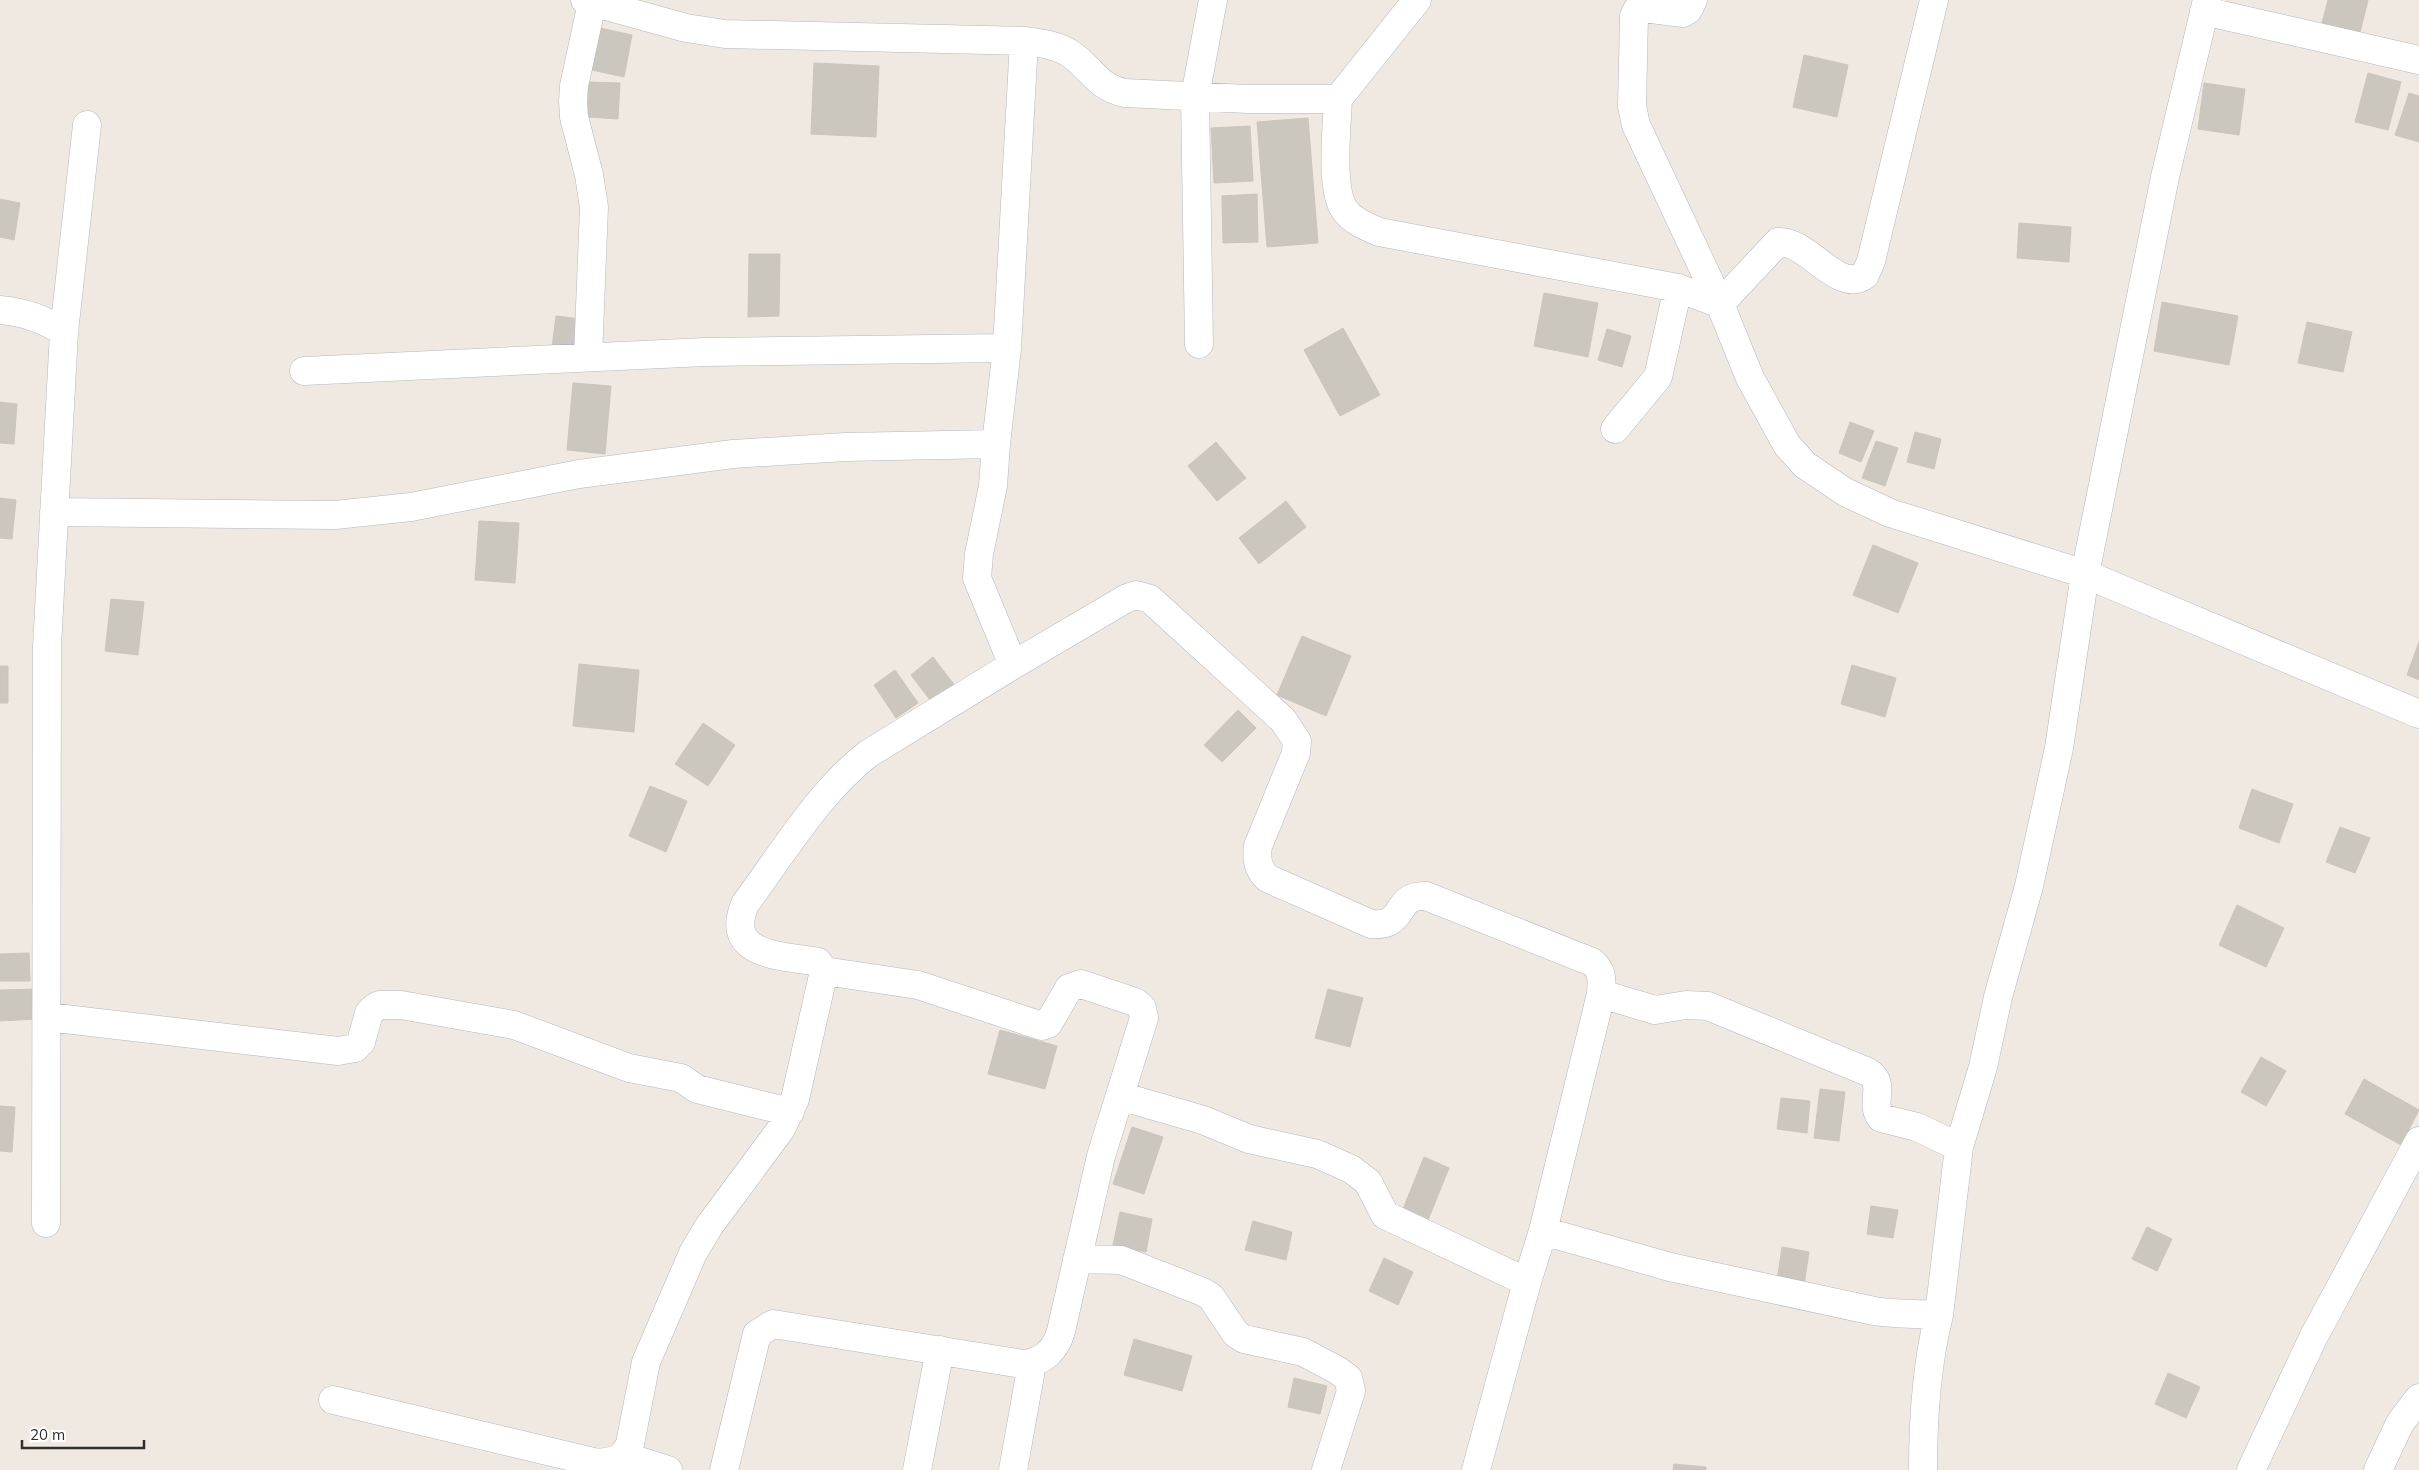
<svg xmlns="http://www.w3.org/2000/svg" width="2419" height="1470" font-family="Mulish,sans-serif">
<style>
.building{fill:#cbc7bf;stroke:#cbc5ba}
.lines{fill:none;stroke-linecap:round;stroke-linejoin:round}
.minor-casing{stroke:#b4b7c1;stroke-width:29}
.minor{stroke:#fff;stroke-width:28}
</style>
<rect width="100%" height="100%" fill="#efe9e1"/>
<path class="building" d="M 2328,0 L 2368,0 L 2357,45 L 2319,34 Z
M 600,28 L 632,35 L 624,77 L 592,70 Z
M 1804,55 L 1848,65 L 1837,117 L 1793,107 Z
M 814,63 L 879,66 L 876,137 L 811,134 Z
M 2368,73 L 2401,82 L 2388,130 L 2355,122 Z
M 589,82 L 620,83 L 618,119 L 587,117 Z
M 2204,83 L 2245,89 L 2239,135 L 2198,129 Z
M 2409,93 L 2419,96 L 2419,142 L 2395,135 Z
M 1308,118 L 1318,243 L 1267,247 L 1257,122 Z
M 1250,126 L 1253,181 L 1214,183 L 1211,128 Z
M 1257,194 L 1258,242 L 1223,243 L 1222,196 Z
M 0,199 L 20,203 L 14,240 L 0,237 Z
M 2019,223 L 2071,227 L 2069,262 L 2017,258 Z
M 749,254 L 780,254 L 779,316 L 748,317 Z
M 1544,293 L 1598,303 L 1588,357 L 1534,346 Z
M 2162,302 L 2238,316 L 2229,365 L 2154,351 Z
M 556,316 L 589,320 L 585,352 L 552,348 Z
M 2307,322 L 2352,332 L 2343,372 L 2298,363 Z
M 1343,328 L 1380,395 L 1340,416 L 1304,350 Z
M 1607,329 L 1631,336 L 1622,367 L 1598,360 Z
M 573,383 L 611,386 L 605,454 L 567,450 Z
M 0,402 L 17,404 L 14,444 L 0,443 Z
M 1850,422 L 1874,431 L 1861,462 L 1839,453 Z
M 1915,432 L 1941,439 L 1934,469 L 1907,462 Z
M 1876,441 L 1898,448 L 1885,486 L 1862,478 Z
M 1216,442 L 1246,478 L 1217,501 L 1188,466 Z
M 0,498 L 16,500 L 12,539 L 0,538 Z
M 1286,501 L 1306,527 L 1259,564 L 1239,538 Z
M 479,521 L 519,523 L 515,583 L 475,580 Z
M 1873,545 L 1918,563 L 1898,613 L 1853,595 Z
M 111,599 L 144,602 L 138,655 L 105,651 Z
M 1302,636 L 1351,656 L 1326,716 L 1277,695 Z
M 2419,642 L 2419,680 L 2407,675 Z
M 933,657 L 959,691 L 936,708 L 911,675 Z
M 579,664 L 639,670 L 634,732 L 573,726 Z
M 1852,665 L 1896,678 L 1885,717 L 1841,704 Z
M 0,666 L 8,666 L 8,703 L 0,703 Z
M 895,670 L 918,703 L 896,718 L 874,685 Z
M 1238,710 L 1256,728 L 1222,762 L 1204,745 Z
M 703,723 L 735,745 L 708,786 L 675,764 Z
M 650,786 L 687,801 L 666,852 L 629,836 Z
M 2252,789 L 2293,804 L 2279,843 L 2239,828 Z
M 2340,827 L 2370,838 L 2355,873 L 2326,862 Z
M 2237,905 L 2284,928 L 2266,967 L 2219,945 Z
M 29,953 L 30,981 L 0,981 L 0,954 Z
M 37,989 L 37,1019 L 0,1021 L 0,990 Z
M 1328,989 L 1363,998 L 1350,1047 L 1315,1038 Z
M 1000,1030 L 1057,1046 L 1045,1089 L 988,1074 Z
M 2261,1057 L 2286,1071 L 2266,1106 L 2241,1092 Z
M 2364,1079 L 2419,1110 L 2401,1145 L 2345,1114 Z
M 1820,1089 L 1845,1092 L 1839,1141 L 1814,1138 Z
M 1781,1098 L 1810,1101 L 1807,1133 L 1777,1129 Z
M 0,1106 L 15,1107 L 12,1152 L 0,1151 Z
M 1132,1127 L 1163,1137 L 1144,1194 L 1113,1184 Z
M 1424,1157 L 1449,1168 L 1426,1225 L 1401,1214 Z
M 1871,1206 L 1898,1210 L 1893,1238 L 1867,1234 Z
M 1120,1212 L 1152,1219 L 1146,1252 L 1113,1245 Z
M 1253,1221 L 1292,1232 L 1286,1260 L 1245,1250 Z
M 2147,1227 L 2172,1239 L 2157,1271 L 2132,1259 Z
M 1782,1247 L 1809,1252 L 1804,1285 L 1777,1281 Z
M 1384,1258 L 1413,1272 L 1398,1305 L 1369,1291 Z
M 1134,1339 L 1192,1356 L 1182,1391 L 1124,1375 Z
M 2168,1373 L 2200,1387 L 2186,1418 L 2155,1404 Z
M 1294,1378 L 1327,1386 L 1320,1414 L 1288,1407 Z
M 1674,1464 L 1706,1467 L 1706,1470 L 1673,1470 Z"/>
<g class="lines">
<g class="minor-casing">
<path id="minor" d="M 585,0 L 686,28 L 725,34 L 1024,41 C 1040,43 1058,45 1072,55 C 1093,70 1097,87 1125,93 L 1248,99 L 1338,99 C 1337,126 1330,187 1344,209 C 1352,221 1366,226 1379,232 L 1678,288 L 1720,304 L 1778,242 C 1807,239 1838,295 1865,275 L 1871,261 L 1934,0
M 1693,0 L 1688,10 L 1683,13 L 1644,8 L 1637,10 L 1634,16 L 1632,106 L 1636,125 L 1720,304 L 1750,378 L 1787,445 L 1805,465 L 1845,492 L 1890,513 L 2085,574 L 2419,714
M 2204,11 L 2419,60
M 1338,99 L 1417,0
M 0,310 C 25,312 44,319 64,332 L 47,647 L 46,1223
M 64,332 L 87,125
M 1199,344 L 1195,96 L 1213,0
M 588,357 L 594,207 L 589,175 L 574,117 L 573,101 L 574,86 L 592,3
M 304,371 L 705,352 L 1007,348
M 1615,429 L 1658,377 L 1678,288
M 996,444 L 1007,348 L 1024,41
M 54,512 L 335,515 L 411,507 L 579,474 L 733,454 L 845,447 L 996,444 L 993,486 L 979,554 L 977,578 L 1013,665 L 1127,598 L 1136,595 L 1150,599 L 1283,720 L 1297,741 L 1296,753 L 1258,846 C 1256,860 1258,868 1267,878 L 1371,924 C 1407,928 1393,894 1426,896 L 1592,962 C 1603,971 1602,980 1601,994 L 1543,1231 L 1670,1267 L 1874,1311 C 1898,1315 1916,1313 1939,1315 L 1959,1147 L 1983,1067 L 1998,997 L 2029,886 L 2059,748 L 2085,574 L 2165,177 L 2207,0
M 1601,994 L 1655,1010 L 1686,1005 L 1708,1006 L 1868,1072 C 1887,1083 1869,1104 1881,1118 L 1917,1127 L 1959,1147
M 48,1017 L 338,1051 L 355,1048 L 361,1042 L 369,1013 L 374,1008 L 379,1005 L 401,1005 L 514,1025 L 629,1068 L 681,1078 L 697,1089 L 790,1112
M 1120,1096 L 1203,1120 L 1249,1139 L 1317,1154 L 1351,1169 L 1368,1182 L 1385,1215 L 1527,1282
M 1077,1259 L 1121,1260 L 1203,1292 L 1211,1297 L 1236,1334 L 1244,1339 L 1303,1352 L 1337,1370 L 1348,1378 L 1351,1391 L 1326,1470
M 333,1400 L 598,1463 C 616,1461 622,1460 630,1444 L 646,1362 L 693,1253 L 709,1226 L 781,1129 L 795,1099 L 824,971 L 818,962 C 782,955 723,957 745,904 C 782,854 819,792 868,754 L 1013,665
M 624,1456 L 668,1470
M 724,1470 L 757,1334 L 773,1324 L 1023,1364 C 1042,1363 1056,1350 1061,1331 L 1101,1156 L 1144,1018 L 1142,1008 L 1135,1002 L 1081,984 L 1069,988 L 1048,1024 L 1042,1026 L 918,985 L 824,971
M 917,1470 L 940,1350
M 1013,1470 L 1032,1364
M 1476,1470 L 1527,1282 L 1543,1231
M 1923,1470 C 1923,1418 1926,1366 1939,1315
M 2251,1470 L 2313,1338 L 2419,1141
M 2378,1470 L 2400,1423 L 2419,1398"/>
</g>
<use href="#minor" class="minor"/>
</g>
<path d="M22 1440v8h122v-8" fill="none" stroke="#2e2e2e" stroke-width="2.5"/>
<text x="30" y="1440" font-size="15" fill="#2e2e2e" stroke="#ffffff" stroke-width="4" paint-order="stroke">20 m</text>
</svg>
